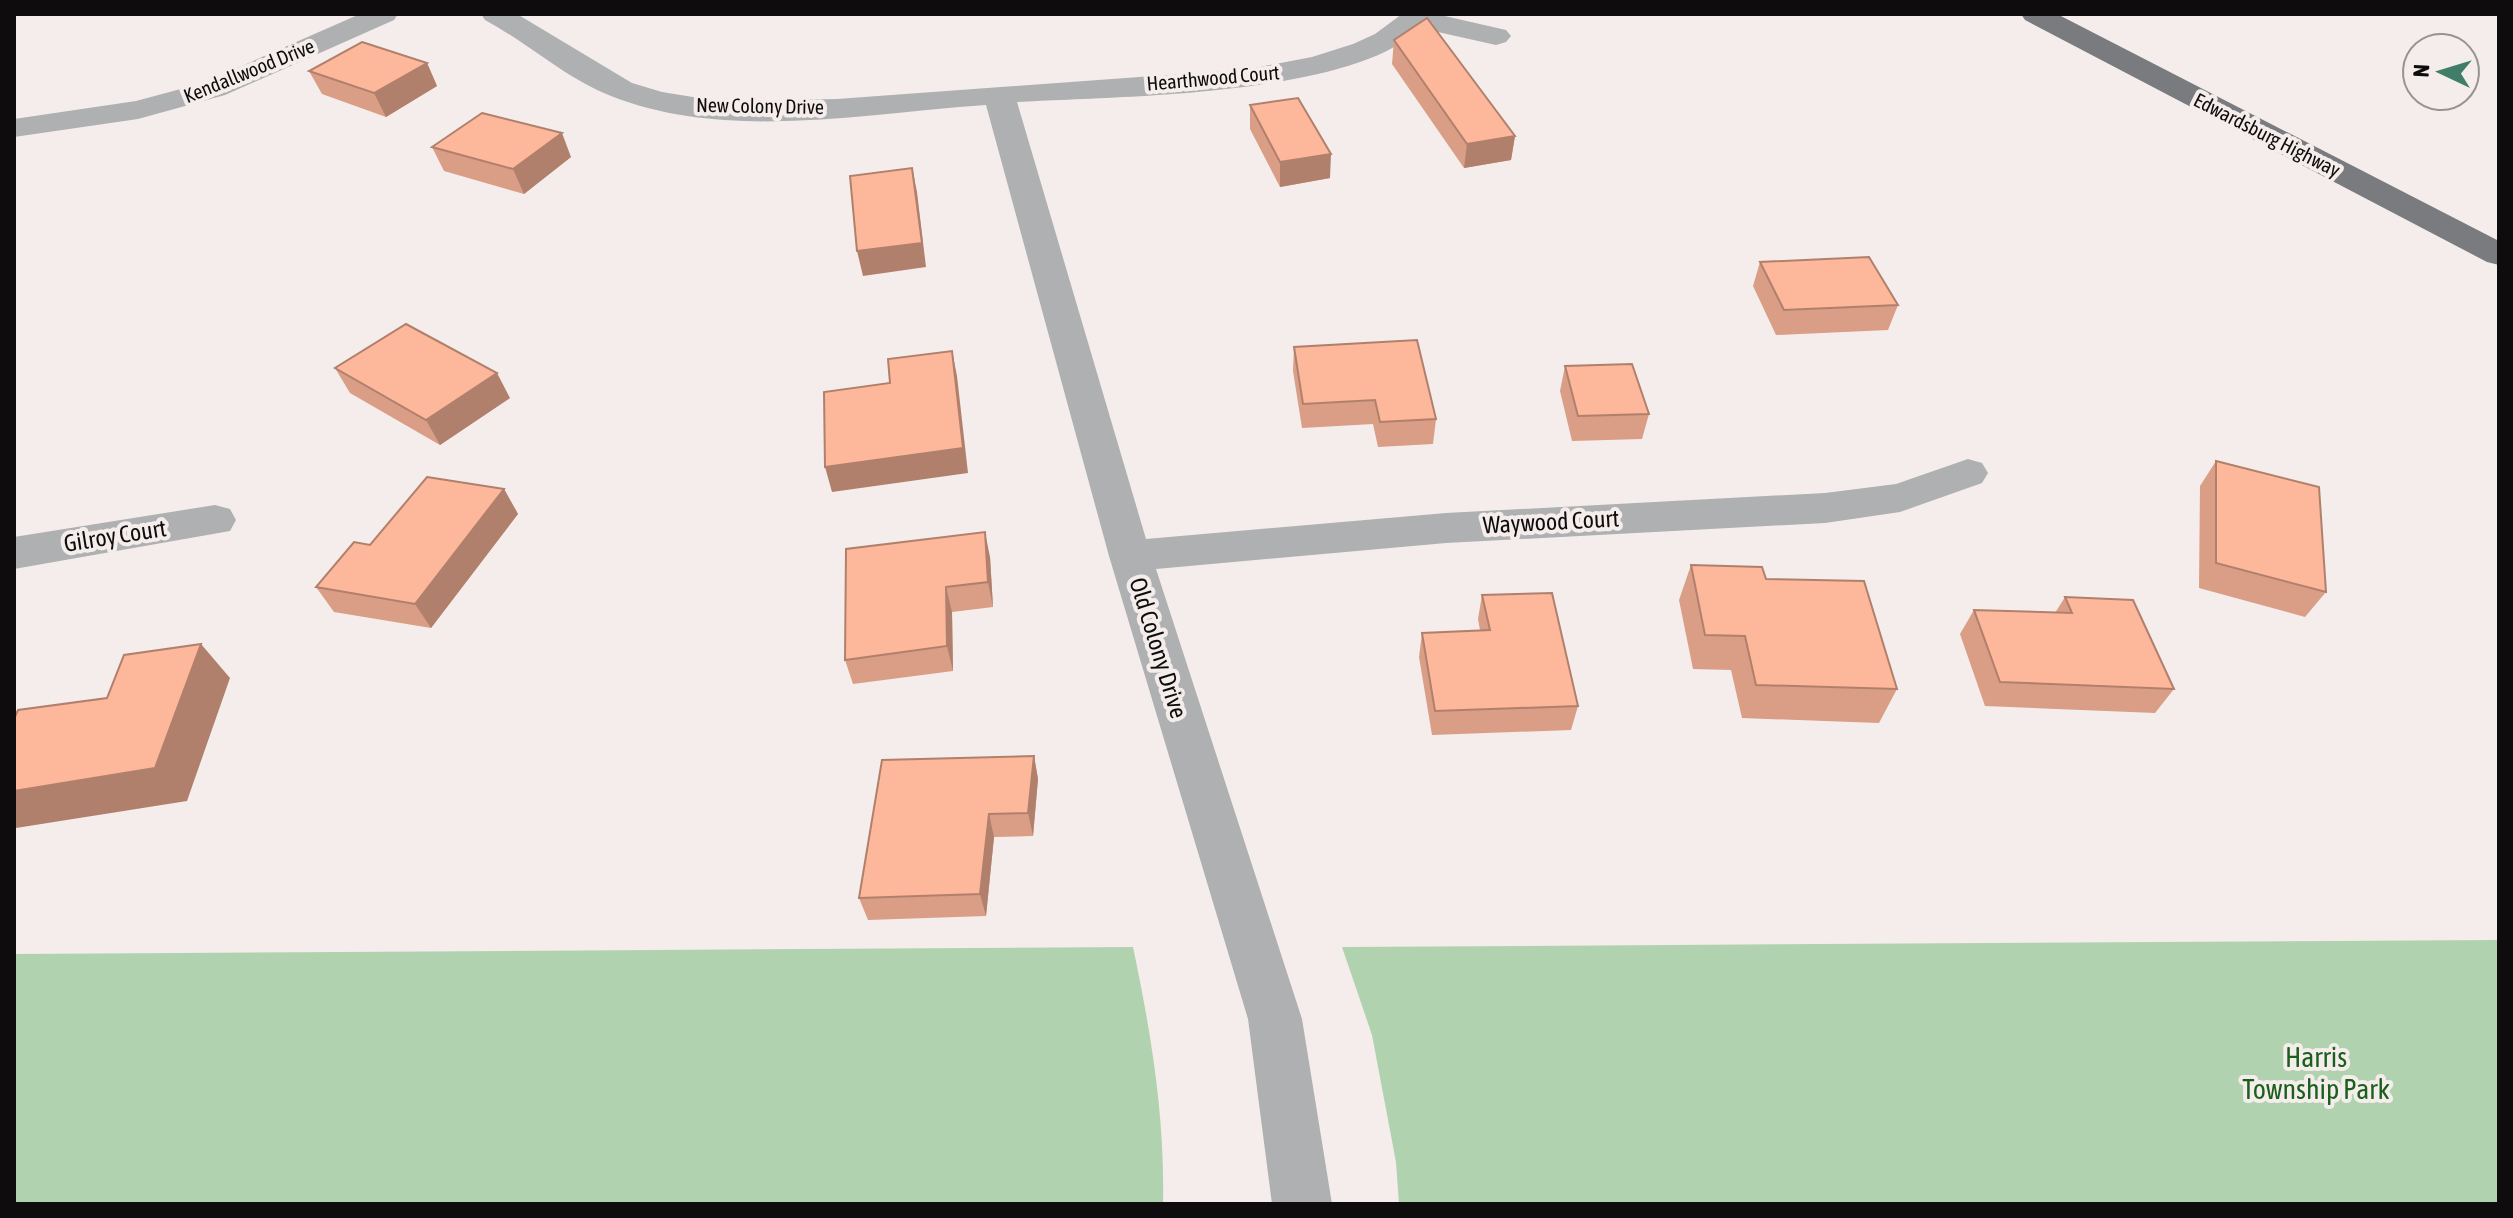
<svg xmlns="http://www.w3.org/2000/svg" width="2513" height="1218" font-family="'Asap Condensed',sans-serif">
<style>
.green{fill:#b0d2ae}
.lines{fill:none;stroke-linecap:round;stroke-linejoin:round}
.minor{fill:#aeb0b2;fill-rule:evenodd}
.major{fill:#797b7f;fill-rule:evenodd}
.wall{fill:#da9d85}
.shaded-wall{fill:#b1806c}
.building{fill:#fdb79b;stroke:#b1806c;stroke-width:2}
.labels{text-anchor:middle;stroke-width:8;stroke-linejoin:round;paint-order:stroke}
.far-street-label{font-size:20px;fill:#0e0c0c;stroke:#f4edeb}
.street-label{font-size:24px;fill:#0e0c0c;stroke:#f4edeb}
.near-park-label{font-size:28px;fill:#1b5f1c;stroke:#f4edeb}
</style>
<rect width="100%" height="100%" fill="#f4edeb"/>
<path class="green" d="M 2499,940 L 2499,1204 L 1399,1204 L 1396,1162 L 1372,1035 L 1342,947 Z
M 1133,947 C 1151,1033 1165,1116 1163,1204 L 14,1204 L 14,954 Z"/>
<g class="lines">
<path class="minor" d="M 360,14 L 398,14 L 394,20 L 225,95 L 138,119 L 14,137 L 14,119 L 136,101 L 203,83 Z
M 481,14 L 517,14 L 632,83 L 662,92 L 699,98 L 744,101 L 837,99 L 1249,69 L 1312,57 L 1353,44 L 1375,34 L 1402,14 L 1436,14 L 1506,30 L 1511,36 L 1506,42 L 1496,45 L 1420,28 C 1352,97 1114,96 1017,102 L 1146,539 L 1446,513 L 1825,493 L 1896,484 L 1968,459 L 1982,463 L 1988,473 L 1982,483 L 1900,512 L 1825,523 L 1446,543 L 1156,569 L 1302,1019 L 1332,1204 L 1272,1204 L 1248,1019 L 1109,556 L 986,105 C 864,113 728,142 611,96 C 565,78 528,43 485,20 Z
M 215,505 L 230,509 L 236,520 L 230,531 L 14,569 L 14,537 Z"/>
<path class="major" d="M 2021,14 L 2057,14 L 2499,241 L 2499,265 L 2487,262 L 2025,20 Z"/>
</g>
<path class="wall" d="M 1394,40 L 1515,136 L 1511,160 L 1464,168 L 1392,64 Z
M 427,63 L 437,86 L 386,117 L 322,94 L 309,71 Z
M 1250,105 L 1330,178 L 1280,187 L 1250,129 Z
M 432,147 L 571,157 L 524,194 L 444,171 Z
M 1760,262 L 1898,305 L 1888,330 L 1776,335 L 1753,286 Z
M 1294,347 L 1436,419 L 1433,444 L 1378,447 L 1373,424 L 1302,428 L 1293,371 Z
M 1565,366 L 1649,414 L 1642,439 L 1572,441 L 1560,391 Z
M 335,368 L 510,398 L 440,445 L 350,393 Z
M 2216,461 L 2326,592 L 2305,617 L 2199,588 L 2200,486 Z
M 504,489 L 518,514 L 431,628 L 334,612 L 316,587 L 370,545 Z
M 990,557 L 993,607 L 952,612 L 953,671 L 853,684 L 845,660 Z
M 1691,565 L 1766,579 L 1897,689 L 1879,723 L 1742,718 L 1731,670 L 1693,669 L 1679,600 Z
M 1482,595 L 1578,706 L 1571,730 L 1432,735 L 1419,657 L 1422,633 L 1480,630 L 1478,619 Z
M 2065,597 L 2174,689 L 2155,713 L 1985,706 L 1960,634 L 1974,610 L 2055,613 Z
M 1034,756 L 1038,779 L 1033,836 L 994,837 L 986,916 L 868,920 L 859,898 Z"/>
<path class="shaded-wall" d="M 427,63 L 437,86 L 386,117 L 374,93 Z
M 562,133 L 571,157 L 524,194 L 513,169 Z
M 1515,136 L 1511,160 L 1464,168 L 1467,144 Z
M 1331,154 L 1330,178 L 1280,187 L 1280,162 Z
M 912,168 L 917,192 L 926,267 L 863,276 L 857,251 Z
M 952,351 L 957,376 L 968,473 L 832,492 L 825,467 Z
M 497,373 L 510,398 L 440,445 L 426,420 Z
M 504,489 L 518,514 L 431,628 L 415,604 Z
M 985,532 L 990,557 L 993,607 L 988,582 Z
M 946,587 L 952,612 L 953,671 L 947,646 Z
M 201,644 L 230,678 L 187,801 L 16,828 L 14,826 L 14,791 Z
M 1034,756 L 1038,779 L 1033,836 L 1028,813 Z
M 989,814 L 994,837 L 986,916 L 980,894 Z"/>
<path class="building" d="M 1427,18 L 1515,136 L 1467,144 L 1394,40 Z
M 362,42 L 427,63 L 374,93 L 309,71 Z
M 1298,98 L 1331,154 L 1280,162 L 1250,105 Z
M 482,113 L 562,133 L 513,169 L 432,147 Z
M 912,168 L 922,243 L 857,251 L 850,176 Z
M 1869,257 L 1898,305 L 1784,310 L 1760,262 Z
M 406,324 L 497,373 L 426,420 L 335,368 Z
M 1417,340 L 1436,419 L 1380,422 L 1375,400 L 1303,404 L 1294,347 Z
M 952,351 L 963,448 L 825,467 L 824,392 L 890,383 L 888,359 Z
M 1632,364 L 1649,414 L 1578,416 L 1565,366 Z
M 2216,461 L 2319,487 L 2326,592 L 2216,563 Z
M 427,477 L 504,489 L 415,604 L 316,587 L 354,542 L 370,545 Z
M 985,532 L 988,582 L 946,587 L 947,646 L 845,660 L 846,549 Z
M 1691,565 L 1762,567 L 1766,579 L 1864,581 L 1897,689 L 1756,685 L 1745,636 L 1705,635 Z
M 1552,593 L 1578,706 L 1435,711 L 1422,633 L 1490,630 L 1482,595 Z
M 2065,597 L 2133,600 L 2174,689 L 2000,682 L 1974,610 L 2072,613 Z
M 201,644 L 155,768 L 14,791 L 14,719 L 18,710 L 107,698 L 124,655 Z
M 1034,756 L 1028,813 L 989,814 L 980,894 L 859,898 L 882,760 Z"/>
<g class="labels">
<g class="far-street-label">
<text transform="translate(249 71) rotate(-22)" y="7">Kendallwood Drive</text>
<text transform="translate(1213 78) rotate(-5)" y="7">Hearthwood Court</text>
<text transform="translate(760 106) rotate(1)" y="7">New Colony Drive</text>
<text transform="translate(2267 135) rotate(27)" y="7">Edwardsburg Highway</text>
</g>
<g class="street-label">
<text transform="translate(1551 522) rotate(-3)" y="8">Waywood Court</text>
<text transform="translate(115 536) rotate(-9)" y="8">Gilroy Court</text>
<text transform="translate(1158 648) rotate(73)" y="8">Old Colony Drive</text>
</g>
<g class="near-park-label">
<text x="2316" y="1067">Harris<tspan x="2316" dy="32">Township Park</tspan></text>
</g>
</g>
<rect width="2513" height="1218" fill="none" stroke="#0e0c0c" stroke-width="32"/>
<g transform="translate(2441 72) rotate(274)"><circle r="38" fill="#f4edeb" stroke="#989392" stroke-width="2"/>
<path d="M0-6L14 30L0 20L-14 30Z" fill="#407e6a"/>
<text y="-12" font-size="22" font-weight="bold" text-anchor="middle" fill="#0e0c0c">N</text>
</g>
</svg>
